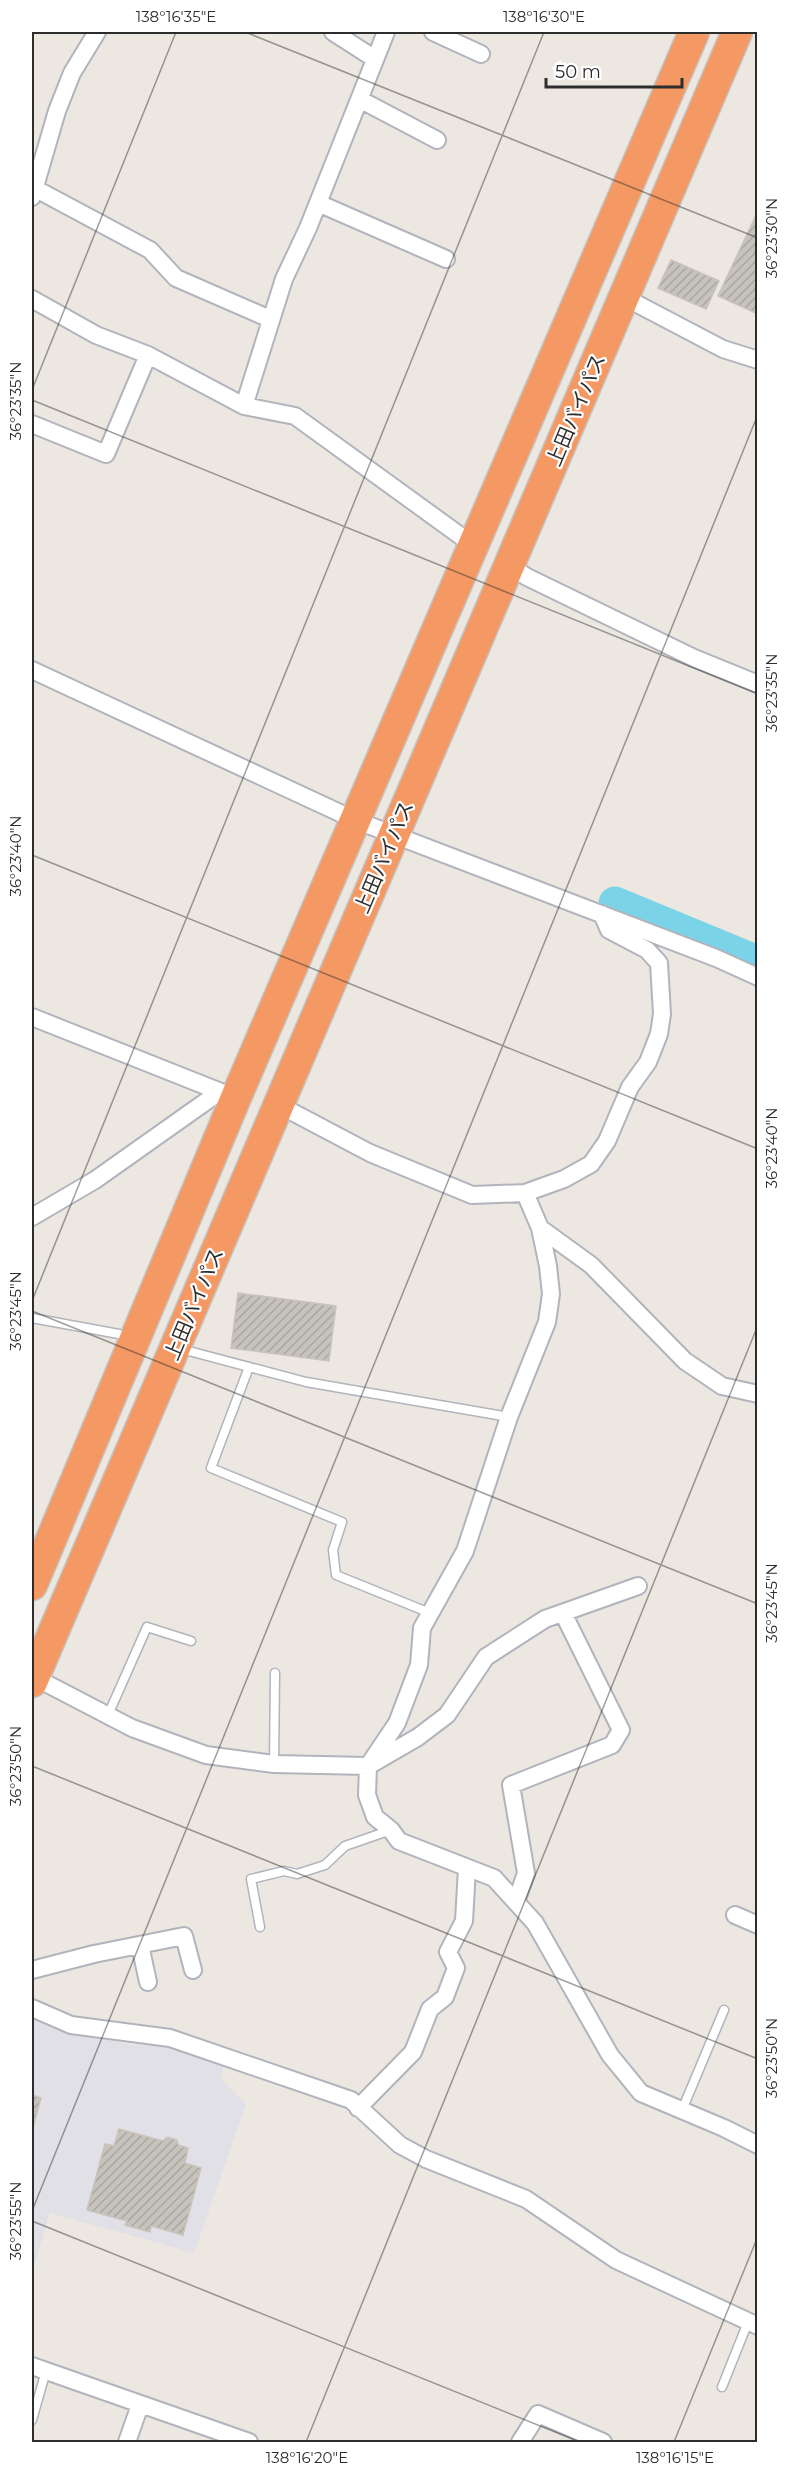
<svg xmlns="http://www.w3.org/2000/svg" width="789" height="2474" font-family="Montserrat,'Noto Sans JP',sans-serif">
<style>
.industrial{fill:#e2e0e7}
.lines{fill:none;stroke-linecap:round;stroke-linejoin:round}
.river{stroke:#7bd3e8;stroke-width:33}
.building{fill:url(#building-hatch);stroke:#c9c3ba;stroke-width:1.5}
.lane-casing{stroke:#b1b4bc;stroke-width:11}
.street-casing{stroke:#b1b4bc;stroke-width:20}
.highway-casing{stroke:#c4c4c4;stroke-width:33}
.lane{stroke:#fff;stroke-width:8}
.street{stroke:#fff;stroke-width:16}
.highway{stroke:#f59964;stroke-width:30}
.ticks{fill:none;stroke:#2d2d2d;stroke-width:1.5;stroke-opacity:0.45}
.labels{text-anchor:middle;stroke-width:4.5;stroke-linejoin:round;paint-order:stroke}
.street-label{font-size:20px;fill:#2d2d2d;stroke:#fff}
.neatline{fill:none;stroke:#2d2d2d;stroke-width:2}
.ticks-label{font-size:15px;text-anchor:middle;fill:#2d2d2d}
</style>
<defs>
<pattern id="building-hatch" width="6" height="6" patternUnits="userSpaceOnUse" patternTransform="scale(1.5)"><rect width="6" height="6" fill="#c6c2bc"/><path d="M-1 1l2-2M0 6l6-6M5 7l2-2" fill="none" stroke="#aaa7a2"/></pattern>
</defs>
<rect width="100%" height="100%" fill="#ede7e1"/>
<path class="industrial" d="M 32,2018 L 81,2035 L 131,2045 L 167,2046 L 224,2066 L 220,2078 L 246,2104 L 194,2253 L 50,2213 L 32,2273 Z"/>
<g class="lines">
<path class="river" d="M 615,903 L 758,962"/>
</g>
<path class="building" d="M 758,211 L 758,314 L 718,296 Z
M 671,260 L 719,281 L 706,309 L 658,288 Z
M 238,1293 L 336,1306 L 329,1361 L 231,1348 Z
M 32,2095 L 41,2098 L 32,2131 Z
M 119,2129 L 163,2141 L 167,2137 L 177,2140 L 178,2145 L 188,2148 L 185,2163 L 201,2168 L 183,2235 L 151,2226 L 150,2232 L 125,2225 L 127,2221 L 87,2210 L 105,2144 L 114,2146 Z"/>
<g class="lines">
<g class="lane-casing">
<path id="lane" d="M 32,1318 L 119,1334
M 185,1350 L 306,1382 L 509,1417
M 249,1367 L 211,1468 L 342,1522 L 333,1550 L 336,1575 L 430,1613
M 108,1715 L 147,1627 L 191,1641
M 274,1764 L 275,1673
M 260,1927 L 251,1879 L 284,1871 L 297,1874 L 325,1865 L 345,1846 L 391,1830
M 682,2110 L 724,2010
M 722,2387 L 748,2322
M 32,2420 L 46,2371"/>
</g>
<g class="street-casing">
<path id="street" d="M 333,32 L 375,59
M 433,32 L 481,54
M 361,100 L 437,140
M 36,189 L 150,250 L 176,278 L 270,319
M 32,197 L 57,111 L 72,73 L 97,32
M 318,203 L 446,259
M 624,297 L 723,349 L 758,360
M 32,299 L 96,335 L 148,355 L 244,406 L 295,416 L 473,545
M 244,406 L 284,279 L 308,228 L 386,32
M 32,424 L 106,454 L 148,355
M 510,566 L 527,577 L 694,658 L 758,684
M 32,670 L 355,820 L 716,958 L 758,977
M 32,1017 L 226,1094
M 279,1105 L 370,1153 L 472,1195 L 525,1193 L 564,1179 L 591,1164 L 607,1141 L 630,1087 L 648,1062 L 659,1034 L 662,1014 L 659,963 L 647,950 L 609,930 L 602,914
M 525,1193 L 540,1228 L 548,1266 L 551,1294 L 547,1322 L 509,1417 L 465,1551 L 422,1628 L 419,1665 L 397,1723 L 368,1766 L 367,1795 L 375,1817 L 391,1830 L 399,1841 L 494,1878 L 535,1923 L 610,2055 L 641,2093 L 724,2128 L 758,2145
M 32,1217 L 95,1180 L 218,1093
M 540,1228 L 591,1265 L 685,1361 L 722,1386 L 758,1394
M 34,1677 L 132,1728 L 206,1755 L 274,1764 L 368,1766 L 418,1737 L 447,1715 L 486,1657 L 545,1619 L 638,1586
M 516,1902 L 526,1873 L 511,1785 L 612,1745 L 621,1730 L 563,1613
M 735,1915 L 758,1925
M 140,1945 L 148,1982
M 32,1970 L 94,1954 L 184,1936 L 193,1970
M 32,2008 L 71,2025 L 170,2038 L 351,2100 L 400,2145 L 426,2159 L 526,2199 L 616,2260 L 758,2326
M 358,2108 L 413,2052 L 430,2009 L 445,1997 L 456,1968 L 448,1952 L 464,1921 L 467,1868
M 32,2366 L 249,2442
M 127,2442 L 140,2405
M 520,2442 L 538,2414 L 603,2442"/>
</g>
<g class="highway-casing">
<path id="highway" d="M 32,1585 L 237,1095 L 694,32
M 32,1682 L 737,32"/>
</g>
<use href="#lane" class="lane"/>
<use href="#street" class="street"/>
<use href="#highway" class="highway"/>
</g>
<path class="ticks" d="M 245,32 L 758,238M 32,390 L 176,32M 32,400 L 758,694M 32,855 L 758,1149M 32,1301 L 544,32M 32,1311 L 758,1604M 32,1766 L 758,2059M 32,2211 L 758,414M 32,2221 L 580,2442M 306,2442 L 758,1325M 674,2442 L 758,2236"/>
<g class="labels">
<g class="street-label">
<text transform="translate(576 410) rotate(-67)" y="7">上田バイパス</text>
<text transform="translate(384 857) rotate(-67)" y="7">上田バイパス</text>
<text transform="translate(194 1304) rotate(-67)" y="7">上田バイパス</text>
</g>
</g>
<rect width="789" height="2474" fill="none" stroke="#ffffff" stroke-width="66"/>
<path d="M546 78v9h136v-9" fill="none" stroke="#2d2d2d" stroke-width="3"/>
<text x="555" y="78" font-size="18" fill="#2d2d2d" stroke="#ffffff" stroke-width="4.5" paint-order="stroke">50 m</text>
<rect x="33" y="33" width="723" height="2408" class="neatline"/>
<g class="ticks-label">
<text x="176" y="22">138°16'35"E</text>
<text x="544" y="22">138°16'30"E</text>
<text transform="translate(772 238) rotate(-90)" y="5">36°23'30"N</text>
<text transform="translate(16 401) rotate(-90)" y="5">36°23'35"N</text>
<text transform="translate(772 693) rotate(-90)" y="5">36°23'35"N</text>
<text transform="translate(16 856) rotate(-90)" y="5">36°23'40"N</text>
<text transform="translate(772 1148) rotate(-90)" y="5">36°23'40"N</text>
<text transform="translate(16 1311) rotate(-90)" y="5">36°23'45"N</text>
<text transform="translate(772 1603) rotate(-90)" y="5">36°23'45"N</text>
<text transform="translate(16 1766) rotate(-90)" y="5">36°23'50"N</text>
<text transform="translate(772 2058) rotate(-90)" y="5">36°23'50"N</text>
<text transform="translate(16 2221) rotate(-90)" y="5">36°23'55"N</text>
<text x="307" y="2463">138°16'20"E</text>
<text x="675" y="2463">138°16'15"E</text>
</g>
</svg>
